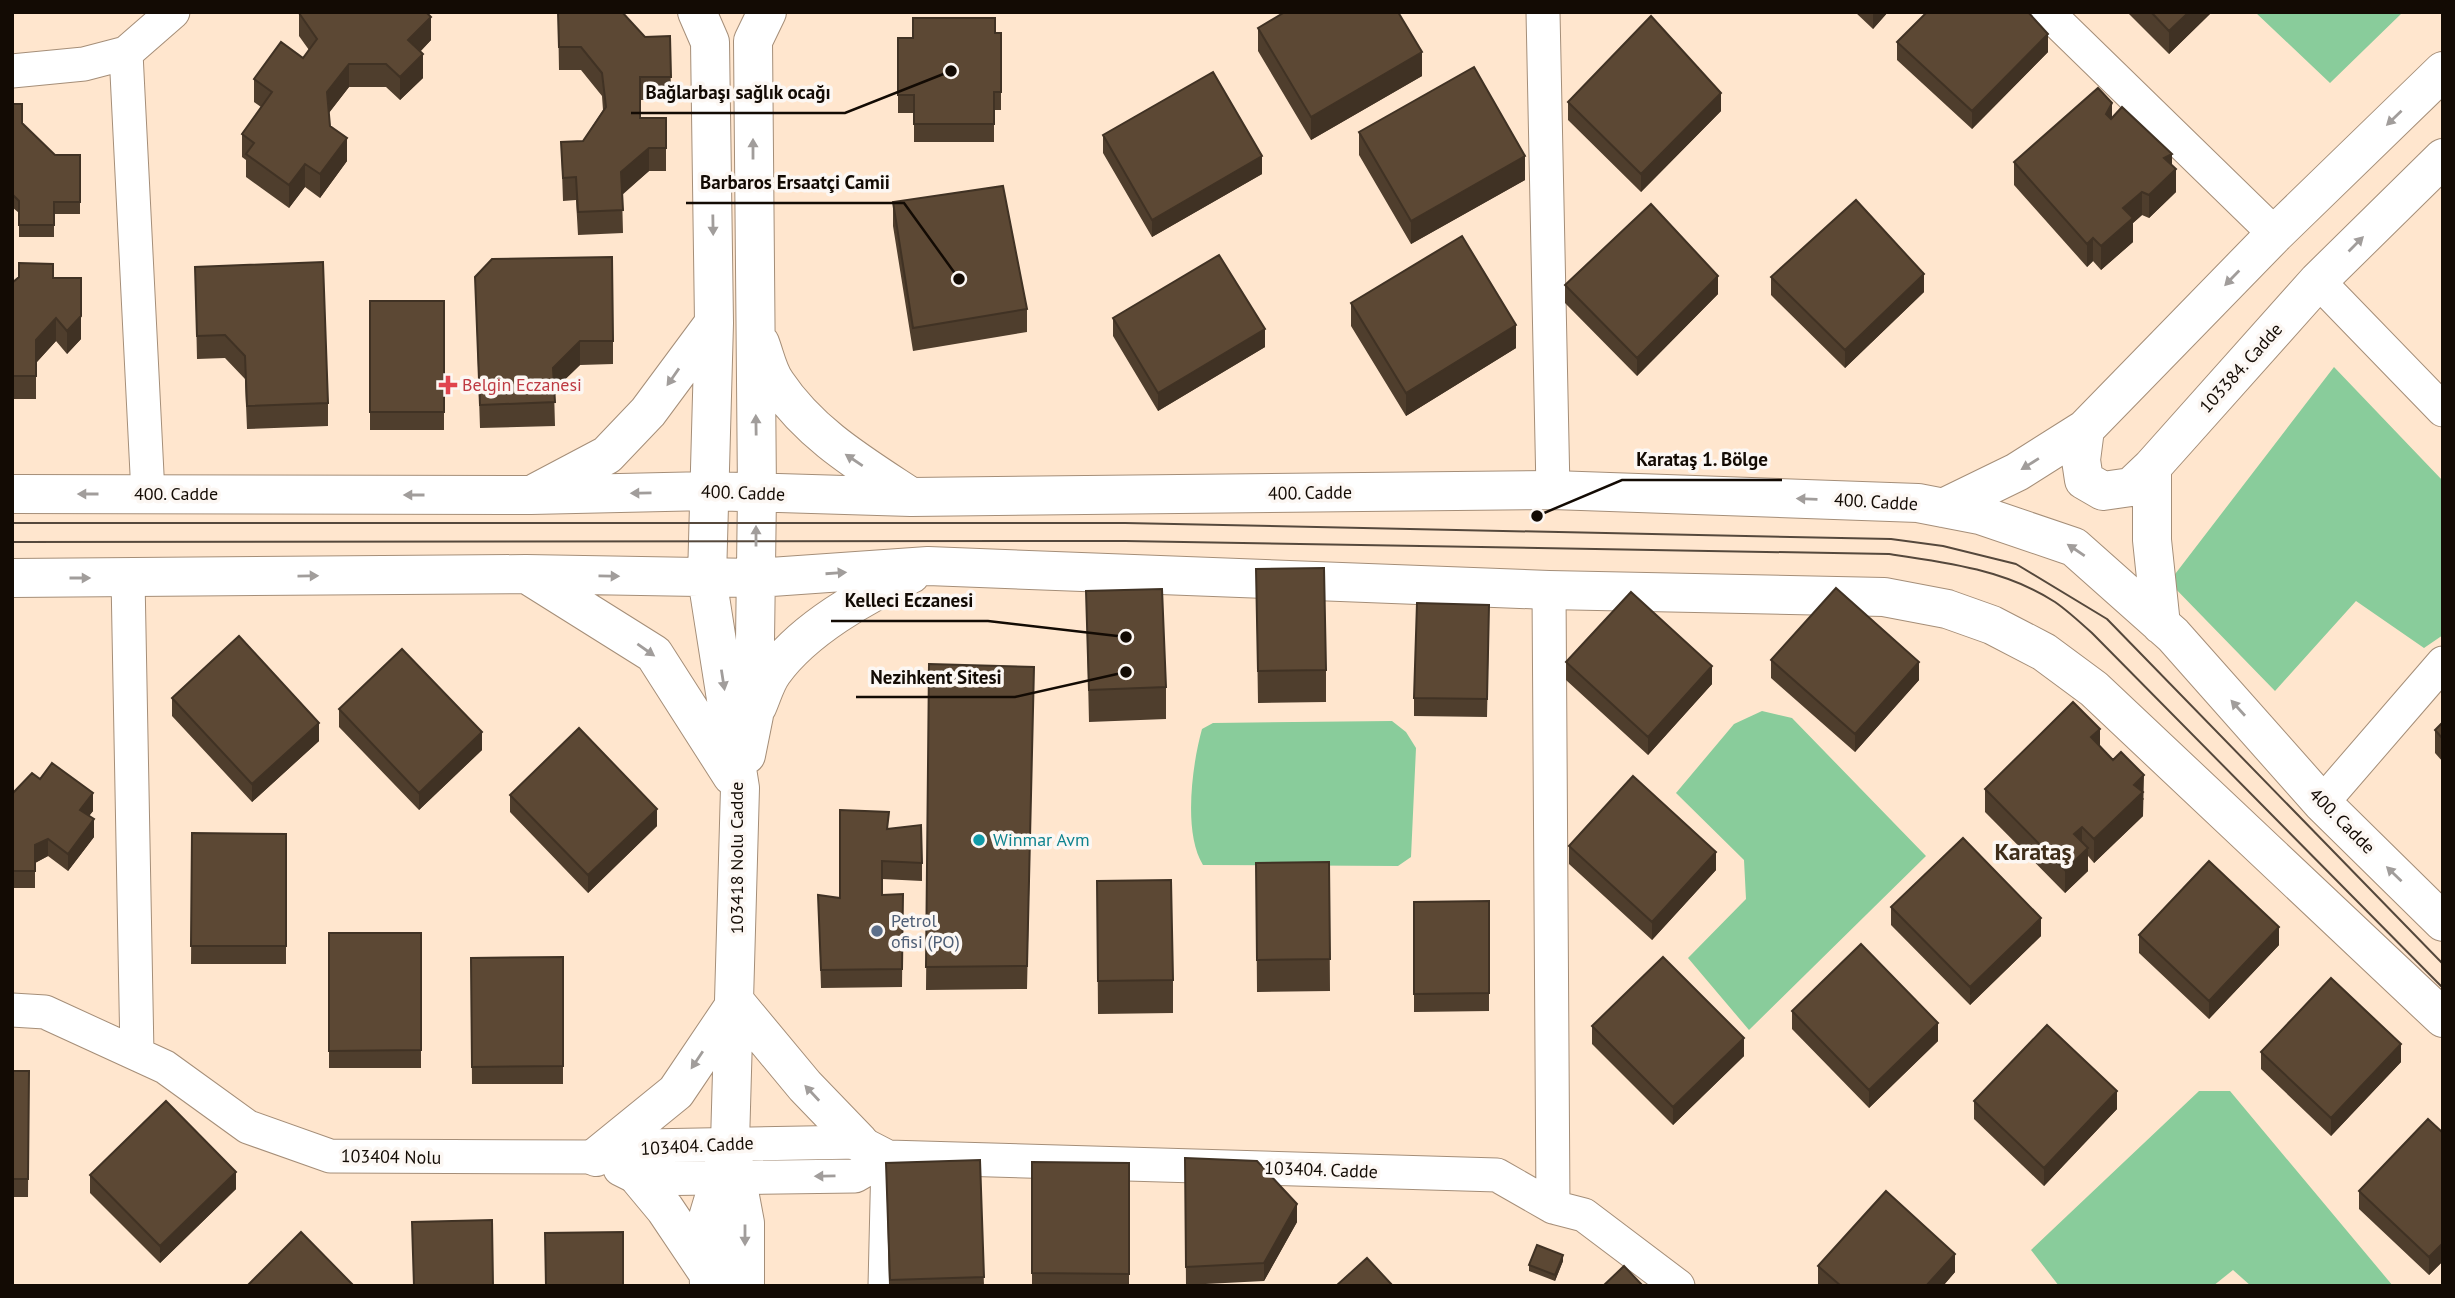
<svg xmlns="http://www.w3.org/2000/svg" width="2455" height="1298" font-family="'PT Sans',sans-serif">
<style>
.green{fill:#89cc9b}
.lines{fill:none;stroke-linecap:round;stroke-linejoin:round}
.street-casing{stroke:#a58e78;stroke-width:35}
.secondary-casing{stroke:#a58e78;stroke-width:40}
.street{stroke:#fff;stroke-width:33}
.secondary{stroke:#fff;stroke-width:38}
.tram{stroke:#55483c;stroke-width:2}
.wall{fill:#4f3e2d}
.shaded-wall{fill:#403224}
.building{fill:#5c4834;stroke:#403224;stroke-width:2}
.oneway{fill:#a19d9b}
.health-dot{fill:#e0444e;stroke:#fcf7f3;stroke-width:2.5}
.culture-dot{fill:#0f9aa8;stroke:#fcf7f3;stroke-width:2.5}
.service-dot{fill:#5c6f8a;stroke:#fcf7f3;stroke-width:2.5}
.labels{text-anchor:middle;stroke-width:7;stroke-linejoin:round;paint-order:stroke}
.street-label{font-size:18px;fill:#130b04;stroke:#fcf7f3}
.health-label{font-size:18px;fill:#be3a42;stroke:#fcf7f3;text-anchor:start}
.culture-label{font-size:18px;fill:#0d838f;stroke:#fcf7f3;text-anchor:start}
.service-label{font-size:18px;fill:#4e5e75;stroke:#fcf7f3;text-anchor:start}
.district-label{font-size:24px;font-weight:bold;fill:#3f2d19;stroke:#fcf7f3}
.leader{fill:none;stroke:#130b04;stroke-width:2.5}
.callout-dot{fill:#130b04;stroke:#fcf7f3;stroke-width:2.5}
.callout-label{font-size:19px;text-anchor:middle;font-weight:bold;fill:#130b04;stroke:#fcf7f3;stroke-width:7;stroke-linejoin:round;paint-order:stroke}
</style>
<rect width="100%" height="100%" fill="#ffe6ce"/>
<path class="green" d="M 2255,12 L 2403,12 L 2330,83 Z
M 2334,367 L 2443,481 L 2443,635 L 2424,648 L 2356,601 L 2275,691 L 2169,582 Z
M 1762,711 L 1792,718 L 1926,856 L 1749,1030 L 1688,958 L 1746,899 L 1744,860 L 1676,793 L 1734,724 Z
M 1392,721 L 1406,732 L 1416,748 L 1411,857 L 1398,866 L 1203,865 C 1183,833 1192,765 1202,729 L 1213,723 Z
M 2199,1091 L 2230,1091 L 2393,1286 L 2251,1286 L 2233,1270 L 2213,1286 L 2059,1286 L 2031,1250 Z"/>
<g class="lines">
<g class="street-casing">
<path id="street" d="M 1543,12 L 1553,490
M 2047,12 L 2275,234
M 126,53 L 148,494
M 12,71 L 84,64 L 126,53 L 173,12
M 2318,281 L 2443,410
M 128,578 L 137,1054
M 1549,590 L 1553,1207
M 2322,803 L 2443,663
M 12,1010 L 45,1012 L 165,1067 L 248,1127 L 330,1156 L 596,1157 L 647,1146 L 859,1142 L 888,1157 L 1497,1175 L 1553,1207 L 1584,1215 L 1678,1286
M 620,1169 L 640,1179 L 855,1176 L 888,1157
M 885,1286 L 888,1159"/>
</g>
<g class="secondary-casing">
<path id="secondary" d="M 697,12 L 710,42 L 714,323 L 707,578 L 740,788 L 730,1143 L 745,1223 L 745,1286
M 760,343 C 765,356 768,372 776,383 C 810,434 861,464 911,497
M 2085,429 L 2081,460 L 2084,480 L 2103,491 L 2131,487 L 2152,467
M 537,492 L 607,455 L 648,412 L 714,323
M 12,494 L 531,495 L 709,491 L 911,497 L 1553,490 L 1918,503 L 1980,515 L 2074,547 L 2173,635 L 2322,803 L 2443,922
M 1943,508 L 2017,472 L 2085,429 L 2275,234 L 2443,71
M 528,575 L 654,654 L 732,776
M 12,578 L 526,574 L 756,578 L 928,566 L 1549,590 L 1884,597 L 1947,609 L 1992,625 L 2044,652 L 2094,689 L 2443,1018
M 2161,625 L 2152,540 L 2152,467 L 2318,281 L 2443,158
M 757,707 C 762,696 766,681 773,672 C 803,630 865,594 911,574
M 746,755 L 754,715 L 757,493 L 753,41 L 767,12
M 596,1157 L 676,1092 L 736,1003 L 805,1086 L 859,1142
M 640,1179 L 665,1209 L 708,1273
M 709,1286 L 707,1221 L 729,1148"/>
</g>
<use href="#street" class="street"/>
<use href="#secondary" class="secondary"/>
<path class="tram" d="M 12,523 L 1125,523 L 1891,539 L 1943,546 L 2016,564 L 2107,619 L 2443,964
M 12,542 L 1125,541 L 1889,554 C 1945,562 2006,570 2055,602 C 2068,611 2081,623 2093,634 L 2443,988"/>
</g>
<path class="wall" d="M 558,12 L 645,37 L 670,36 L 671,100 L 640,100 L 640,118 L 666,118 L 666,171 L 649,171 L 622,194 L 623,233 L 578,235 L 576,200 L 563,201 L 561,142 L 583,141 L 603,110 L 602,96 L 581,70 L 559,70 Z
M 1855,12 L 1888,12 L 1873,29 Z
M 2127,12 L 2212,12 L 2169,54 Z
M 299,13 L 431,40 L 420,52 L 423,78 L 400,100 L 386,87 L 349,87 L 329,113 L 330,126 L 347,161 L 320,198 L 305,187 L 289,208 L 246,177 L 246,160 L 242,157 L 242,134 L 261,107 L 254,102 L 254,79 L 303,58 L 309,50 L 299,36 Z
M 1258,28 L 1422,76 L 1311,140 L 1258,51 Z
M 1001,33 L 1001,110 L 994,110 L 994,142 L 914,142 L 914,113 L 898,113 L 898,38 Z
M 1897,42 L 2048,52 L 1972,129 L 1897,60 Z
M 1568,102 L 1721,111 L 1641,192 L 1568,120 Z
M 12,104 L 22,123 L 55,155 L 80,155 L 80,214 L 54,214 L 54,237 L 19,237 L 19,213 L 12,207 Z
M 2112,118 L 2172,166 L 2176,192 L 2149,218 L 2142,215 L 2133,223 L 2133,242 L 2101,270 L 2093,261 L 2087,267 L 2014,185 L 2014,162 Z
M 1359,132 L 1525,180 L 1411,244 L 1359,155 Z
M 1103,135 L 1262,174 L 1152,237 L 1103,153 Z
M 893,202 L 1027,309 L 1027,332 L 913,351 L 893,226 Z
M 195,267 L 328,403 L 328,426 L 247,429 L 245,379 L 225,358 L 197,359 Z
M 475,277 L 613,341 L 613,364 L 580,365 L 554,390 L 555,426 L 480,428 Z
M 1771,277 L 1924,292 L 1845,368 L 1771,295 Z
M 53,278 L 81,339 L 67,354 L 56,341 L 36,363 L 36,399 L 12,399 L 12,283 Z
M 1565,285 L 1718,294 L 1637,376 L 1565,303 Z
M 370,301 L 444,301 L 444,430 L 370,430 Z
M 1351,303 L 1516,348 L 1406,416 L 1351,326 Z
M 1113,318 L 1265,347 L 1158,411 L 1113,336 Z
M 1256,569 L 1326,670 L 1326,702 L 1258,703 Z
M 1086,591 L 1166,687 L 1166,719 L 1089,722 Z
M 1489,623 L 1487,717 L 1414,716 L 1414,698 Z
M 1771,660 L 1919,680 L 1855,752 L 1771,678 Z
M 1566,662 L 1712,684 L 1648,755 L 1566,680 Z
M 929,664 L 1034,667 L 1027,989 L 926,990 Z
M 172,698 L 319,741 L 252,802 L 172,716 Z
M 339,709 L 482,750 L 419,810 L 339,727 Z
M 2443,722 L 2443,762 L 2435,753 L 2435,730 Z
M 2100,746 L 2144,799 L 2143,800 L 2143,816 L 2094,863 L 2088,856 L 2088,871 L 2065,893 L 1985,812 L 1985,789 Z
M 40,779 L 93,811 L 89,816 L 94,837 L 68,871 L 48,856 L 35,863 L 35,888 L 12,888 L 12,794 Z
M 510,795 L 657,826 L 588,893 L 510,812 Z
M 889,829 L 922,863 L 922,881 L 882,879 L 882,895 L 903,894 L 902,987 L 821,988 L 818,895 L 840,898 Z
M 192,833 L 286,834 L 286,964 L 191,964 Z
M 1569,846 L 1716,870 L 1652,940 L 1569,864 Z
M 1329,862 L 1330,991 L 1257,992 L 1256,863 Z
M 1097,881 L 1173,980 L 1173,1013 L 1098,1014 Z
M 1489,901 L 1489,1011 L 1414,1012 L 1414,902 Z
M 1891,907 L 2041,936 L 1970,1005 L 1891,925 Z
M 329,933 L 421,933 L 421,1068 L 329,1068 Z
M 2139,935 L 2279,945 L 2209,1019 L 2139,953 Z
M 563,957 L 563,1084 L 472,1084 L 471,958 Z
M 1792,1011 L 1938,1041 L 1869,1108 L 1792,1029 Z
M 1592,1026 L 1744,1056 L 1673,1125 L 1592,1044 Z
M 2261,1052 L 2401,1062 L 2331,1136 L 2261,1069 Z
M 12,1071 L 29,1071 L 28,1197 L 12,1197 Z
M 1974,1101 L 2117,1109 L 2044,1186 L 1974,1119 Z
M 2443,1133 L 2443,1261 L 2429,1275 L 2359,1209 L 2359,1191 Z
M 1185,1158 L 1297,1222 L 1264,1281 L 1186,1285 Z
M 980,1160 L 984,1286 L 889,1286 L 886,1163 Z
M 1032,1162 L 1129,1163 L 1129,1286 L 1032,1286 Z
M 90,1175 L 236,1189 L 160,1263 L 90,1193 Z
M 1563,1261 L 1555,1281 L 1529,1271 L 1529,1265 Z
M 1818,1266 L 1955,1272 L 1943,1286 L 1821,1286 L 1818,1284 Z"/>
<path class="shaded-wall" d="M 1873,12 L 1888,12 L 1873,29 Z
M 2189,12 L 2212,12 L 2169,54 L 2169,31 Z
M 431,17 L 431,40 L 408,64 L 408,40 Z
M 2048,34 L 2048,52 L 1972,129 L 1972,111 Z
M 1422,52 L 1422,76 L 1311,140 L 1311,117 Z
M 423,54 L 423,78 L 400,100 L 400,77 Z
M 349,64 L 349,87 L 327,115 L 327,92 Z
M 1721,93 L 1721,111 L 1641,192 L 1641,174 Z
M 2112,103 L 2112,126 L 2106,114 Z
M 347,138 L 347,161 L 320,198 L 320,174 Z
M 649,148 L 649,171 L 621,196 L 621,172 Z
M 2172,154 L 2172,172 L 2176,169 L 2176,192 L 2149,218 L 2149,195 L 2164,158 Z
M 1262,156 L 1262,174 L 1152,237 L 1152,220 Z
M 1525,156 L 1525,180 L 1411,244 L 1411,221 Z
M 305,164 L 305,187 L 289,208 L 289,185 Z
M 2142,192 L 2142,215 L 2133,223 L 2133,242 L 2101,270 L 2101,246 L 2123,208 Z
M 2093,238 L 2093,261 L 2087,267 L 2087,244 Z
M 1924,274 L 1924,292 L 1845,368 L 1845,350 Z
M 1718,276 L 1718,294 L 1637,376 L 1637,358 Z
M 81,316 L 81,339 L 67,354 L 67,331 Z
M 56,318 L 56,341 L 36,363 L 36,340 Z
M 1516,325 L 1516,348 L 1406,416 L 1406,393 Z
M 1265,329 L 1265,347 L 1158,411 L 1158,393 Z
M 580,341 L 580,365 L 553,391 L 553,368 Z
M 1919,662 L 1919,680 L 1855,752 L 1855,734 Z
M 1712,666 L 1712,684 L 1648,755 L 1648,737 Z
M 319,723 L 319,741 L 252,802 L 252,784 Z
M 2100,729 L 2100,752 L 2091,737 Z
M 482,732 L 482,750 L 419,810 L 419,793 Z
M 2144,775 L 2143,816 L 2094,863 L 2094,839 L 2134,785 Z
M 93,793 L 93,811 L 80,827 L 80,810 Z
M 657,809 L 657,826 L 588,893 L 588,875 Z
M 94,819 L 94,837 L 68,871 L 68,854 Z
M 2082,827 L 2082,850 L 2074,834 Z
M 48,839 L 48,856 L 35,863 L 35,845 Z
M 2088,848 L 2088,871 L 2065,893 L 2065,870 Z
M 1716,852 L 1716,870 L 1652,940 L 1652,922 Z
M 2041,918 L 2041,936 L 1970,1005 L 1970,987 Z
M 2279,927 L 2279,945 L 2209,1019 L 2209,1001 Z
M 1938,1023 L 1938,1041 L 1869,1108 L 1869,1090 Z
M 1744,1038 L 1744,1056 L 1673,1125 L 1673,1107 Z
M 2401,1044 L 2401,1062 L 2331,1136 L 2331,1118 Z
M 2117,1091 L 2117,1109 L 2044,1186 L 2044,1168 Z
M 236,1172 L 236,1189 L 160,1263 L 160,1246 Z
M 1297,1204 L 1297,1222 L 1264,1281 L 1264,1263 Z
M 2443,1243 L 2443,1261 L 2429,1275 L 2429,1257 Z
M 1955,1254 L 1955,1272 L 1943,1286 L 1926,1286 Z
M 1563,1255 L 1563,1261 L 1555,1281 L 1555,1275 Z"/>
<path class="building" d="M 301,12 L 426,12 L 431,17 L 408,40 L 423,54 L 400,77 L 386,64 L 349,64 L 327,92 L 330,126 L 347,138 L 320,174 L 305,164 L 289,185 L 246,154 L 254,143 L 242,134 L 272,92 L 254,79 L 281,42 L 303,58 L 317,39 L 299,13 Z
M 558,12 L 622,12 L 645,37 L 670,36 L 671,77 L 640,77 L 640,118 L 666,118 L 666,148 L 649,148 L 621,172 L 623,210 L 578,212 L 576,177 L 563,178 L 561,142 L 583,141 L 606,107 L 602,73 L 581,47 L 559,47 Z
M 1285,12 L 1398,12 L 1422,52 L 1311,117 L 1258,28 Z
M 1927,12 L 2028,12 L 2048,34 L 1972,111 L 1897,42 Z
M 2151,12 L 2189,12 L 2169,31 Z
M 1651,16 L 1721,93 L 1641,174 L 1568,102 Z
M 913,18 L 995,18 L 995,33 L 1001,33 L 1001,92 L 994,92 L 994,124 L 914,124 L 914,95 L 898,95 L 898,38 L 913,38 Z
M 1474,67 L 1525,156 L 1411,221 L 1359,132 Z
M 1213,72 L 1262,156 L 1152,220 L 1103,135 Z
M 2098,88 L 2112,103 L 2106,114 L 2111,119 L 2122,107 L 2172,154 L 2164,158 L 2176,169 L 2149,195 L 2142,192 L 2123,208 L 2133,218 L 2101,246 L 2093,238 L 2087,244 L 2014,162 Z
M 12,104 L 22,104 L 22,123 L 55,155 L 80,155 L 80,202 L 54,202 L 54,225 L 19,225 L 19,201 L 12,194 Z
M 1003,186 L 1027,309 L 913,328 L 893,202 Z
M 1856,200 L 1924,274 L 1845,350 L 1771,277 Z
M 1651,204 L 1718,276 L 1637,358 L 1565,285 Z
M 1462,236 L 1516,325 L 1406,393 L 1351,303 Z
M 1219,255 L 1265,329 L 1158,393 L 1113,318 Z
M 612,257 L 613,341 L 580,341 L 553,368 L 555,402 L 480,405 L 475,277 L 492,259 Z
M 323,262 L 328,403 L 247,406 L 245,356 L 225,335 L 197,336 L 195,267 Z
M 19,263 L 53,264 L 53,278 L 81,278 L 81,316 L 67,331 L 56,318 L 36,340 L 36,376 L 12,376 L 12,283 L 19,277 Z
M 370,301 L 444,301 L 444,412 L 370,412 Z
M 1324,568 L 1326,670 L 1258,671 L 1256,569 Z
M 1836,588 L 1919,662 L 1855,734 L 1771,660 Z
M 1162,589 L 1166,687 L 1089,690 L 1086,591 Z
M 1631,592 L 1712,666 L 1648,737 L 1566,662 Z
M 1417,603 L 1489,605 L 1487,699 L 1414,698 Z
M 239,636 L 319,723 L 252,784 L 172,698 Z
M 402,649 L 482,732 L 419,793 L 339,709 Z
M 929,664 L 1034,667 L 1027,966 L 926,967 Z
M 2073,702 L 2100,729 L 2091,737 L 2113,760 L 2121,752 L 2144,775 L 2134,785 L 2143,792 L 2094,839 L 2082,827 L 2074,834 L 2088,848 L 2065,870 L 1985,789 Z
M 2443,722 L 2443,739 L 2435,730 Z
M 579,728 L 657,809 L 588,875 L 510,795 Z
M 52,763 L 93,793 L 80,810 L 94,819 L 68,854 L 48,839 L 35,845 L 35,871 L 12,871 L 12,794 L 32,773 L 40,779 Z
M 1633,776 L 1716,852 L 1652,922 L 1569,846 Z
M 840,810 L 889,812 L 887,829 L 921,825 L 922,863 L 882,861 L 882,895 L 903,894 L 902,969 L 821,970 L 818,895 L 840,898 Z
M 192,833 L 286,834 L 286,946 L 191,946 Z
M 1963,838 L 2041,918 L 1970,987 L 1891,907 Z
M 2209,861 L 2279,927 L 2209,1001 L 2139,935 Z
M 1329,862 L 1330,959 L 1257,960 L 1256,863 Z
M 1171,880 L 1173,980 L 1098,981 L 1097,881 Z
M 1489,901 L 1489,993 L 1414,994 L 1414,902 Z
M 329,933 L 421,933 L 421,1050 L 329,1051 Z
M 1861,944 L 1938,1023 L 1869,1090 L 1792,1011 Z
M 563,957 L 563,1066 L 472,1067 L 471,958 Z
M 1663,957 L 1744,1038 L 1673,1107 L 1592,1026 Z
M 2331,978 L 2401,1044 L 2331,1118 L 2261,1052 Z
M 2047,1025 L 2117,1091 L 2044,1168 L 1974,1101 Z
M 12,1071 L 29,1071 L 28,1179 L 12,1179 Z
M 166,1101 L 236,1172 L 160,1246 L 90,1175 Z
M 2428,1119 L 2443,1133 L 2443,1243 L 2429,1257 L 2359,1191 Z
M 1185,1158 L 1257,1161 L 1297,1204 L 1264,1263 L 1186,1267 Z
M 980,1160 L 984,1277 L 890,1280 L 886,1163 Z
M 1032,1162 L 1129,1163 L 1129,1274 L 1032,1273 Z
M 1886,1191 L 1955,1254 L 1926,1286 L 1841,1286 L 1818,1266 Z
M 492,1220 L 493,1286 L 414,1286 L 412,1222 Z
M 301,1232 L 354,1286 L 247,1286 Z
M 623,1232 L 623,1286 L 546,1286 L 545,1233 Z
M 1537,1245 L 1563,1255 L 1555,1275 L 1529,1265 Z
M 1367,1258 L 1393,1286 L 1336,1286 Z
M 1624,1266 L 1643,1286 L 1603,1286 Z"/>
<defs><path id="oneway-solid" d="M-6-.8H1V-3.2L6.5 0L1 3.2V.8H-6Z" transform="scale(1.75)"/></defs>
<g class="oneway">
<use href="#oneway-solid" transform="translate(2394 118) rotate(136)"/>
<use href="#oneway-solid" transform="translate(753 149) rotate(-90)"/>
<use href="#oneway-solid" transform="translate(713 225) rotate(89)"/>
<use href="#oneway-solid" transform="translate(2356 244) rotate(-45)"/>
<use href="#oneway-solid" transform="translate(2232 278) rotate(134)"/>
<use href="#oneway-solid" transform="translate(673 377) rotate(125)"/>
<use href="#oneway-solid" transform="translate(756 425) rotate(-91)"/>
<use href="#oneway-solid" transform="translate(854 460) rotate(-146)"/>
<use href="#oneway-solid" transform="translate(2030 464) rotate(148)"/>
<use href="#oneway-solid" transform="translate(641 493) rotate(179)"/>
<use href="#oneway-solid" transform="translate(88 494) rotate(-180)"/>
<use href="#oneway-solid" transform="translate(414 495) rotate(-180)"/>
<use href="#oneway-solid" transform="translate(1807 499) rotate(-178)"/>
<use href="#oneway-solid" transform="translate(756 536) rotate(-90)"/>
<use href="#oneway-solid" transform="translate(2076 550) rotate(-146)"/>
<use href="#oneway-solid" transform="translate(836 573) rotate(-4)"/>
<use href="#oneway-solid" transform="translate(308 576) rotate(-1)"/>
<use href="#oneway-solid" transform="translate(609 576) rotate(1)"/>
<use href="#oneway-solid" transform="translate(80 578)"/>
<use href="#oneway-solid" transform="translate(646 650) rotate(35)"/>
<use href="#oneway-solid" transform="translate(723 680) rotate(81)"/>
<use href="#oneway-solid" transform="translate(2238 708) rotate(-132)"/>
<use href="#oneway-solid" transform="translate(2394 874) rotate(-136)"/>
<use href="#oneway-solid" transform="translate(697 1060) rotate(124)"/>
<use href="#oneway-solid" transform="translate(812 1093) rotate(-133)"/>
<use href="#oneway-solid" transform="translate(825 1176) rotate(179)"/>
<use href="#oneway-solid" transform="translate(745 1235) rotate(90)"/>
</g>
<path class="health-dot" d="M444.5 374.5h7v7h7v7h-7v7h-7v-7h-7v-7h7z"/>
<circle class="culture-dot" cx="979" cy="840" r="7"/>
<circle class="service-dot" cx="877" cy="931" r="7"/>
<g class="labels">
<g class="street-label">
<text transform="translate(2241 368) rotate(-48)" y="6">103384. Cadde</text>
<text transform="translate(743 493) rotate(2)" y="6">400. Cadde</text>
<text transform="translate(1310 493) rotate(-1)" y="6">400. Cadde</text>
<text x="176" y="500">400. Cadde</text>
<text transform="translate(1876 502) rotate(3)" y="6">400. Cadde</text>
<text transform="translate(2342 821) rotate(45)" y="6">400. Cadde</text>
<text transform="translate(737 858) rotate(-90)" y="6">103418 Nolu Cadde</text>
<text transform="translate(697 1146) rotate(-3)" y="6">103404. Cadde</text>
<text transform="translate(391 1157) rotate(1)" y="6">103404 Nolu</text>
<text transform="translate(1321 1170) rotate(2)" y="6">103404. Cadde</text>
</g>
<g class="health-label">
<text x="462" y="391">Belgin Eczanesi</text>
</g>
<g class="culture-label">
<text x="993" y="846">Winmar Avm</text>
</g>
<g class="service-label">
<text x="891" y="927">Petrol<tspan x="891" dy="21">ofisi (PO)</tspan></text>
</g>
<g class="district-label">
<text x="2033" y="860">Karataş</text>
</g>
</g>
<path class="leader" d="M951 71L845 113H631M959 279L904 203H686M1537 516L1622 480H1782M1126 637L988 621H831M1126 672L1015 697H856"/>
<g class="callout-dot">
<circle cx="951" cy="71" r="7"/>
<circle cx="959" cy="279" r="7"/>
<circle cx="1537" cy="516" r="7"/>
<circle cx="1126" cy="637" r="7"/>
<circle cx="1126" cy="672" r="7"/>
</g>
<g class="callout-label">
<text x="738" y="99">Bağlarbaşı sağlık ocağı</text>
<text x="795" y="189">Barbaros Ersaatçi Camii</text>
<text x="1702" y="466">Karataş 1. Bölge</text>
<text x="909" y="607">Kelleci Eczanesi</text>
<text x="936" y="684">Nezihkent Sitesi</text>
</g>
<rect width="2455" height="1298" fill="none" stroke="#130b04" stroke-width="28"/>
</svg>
